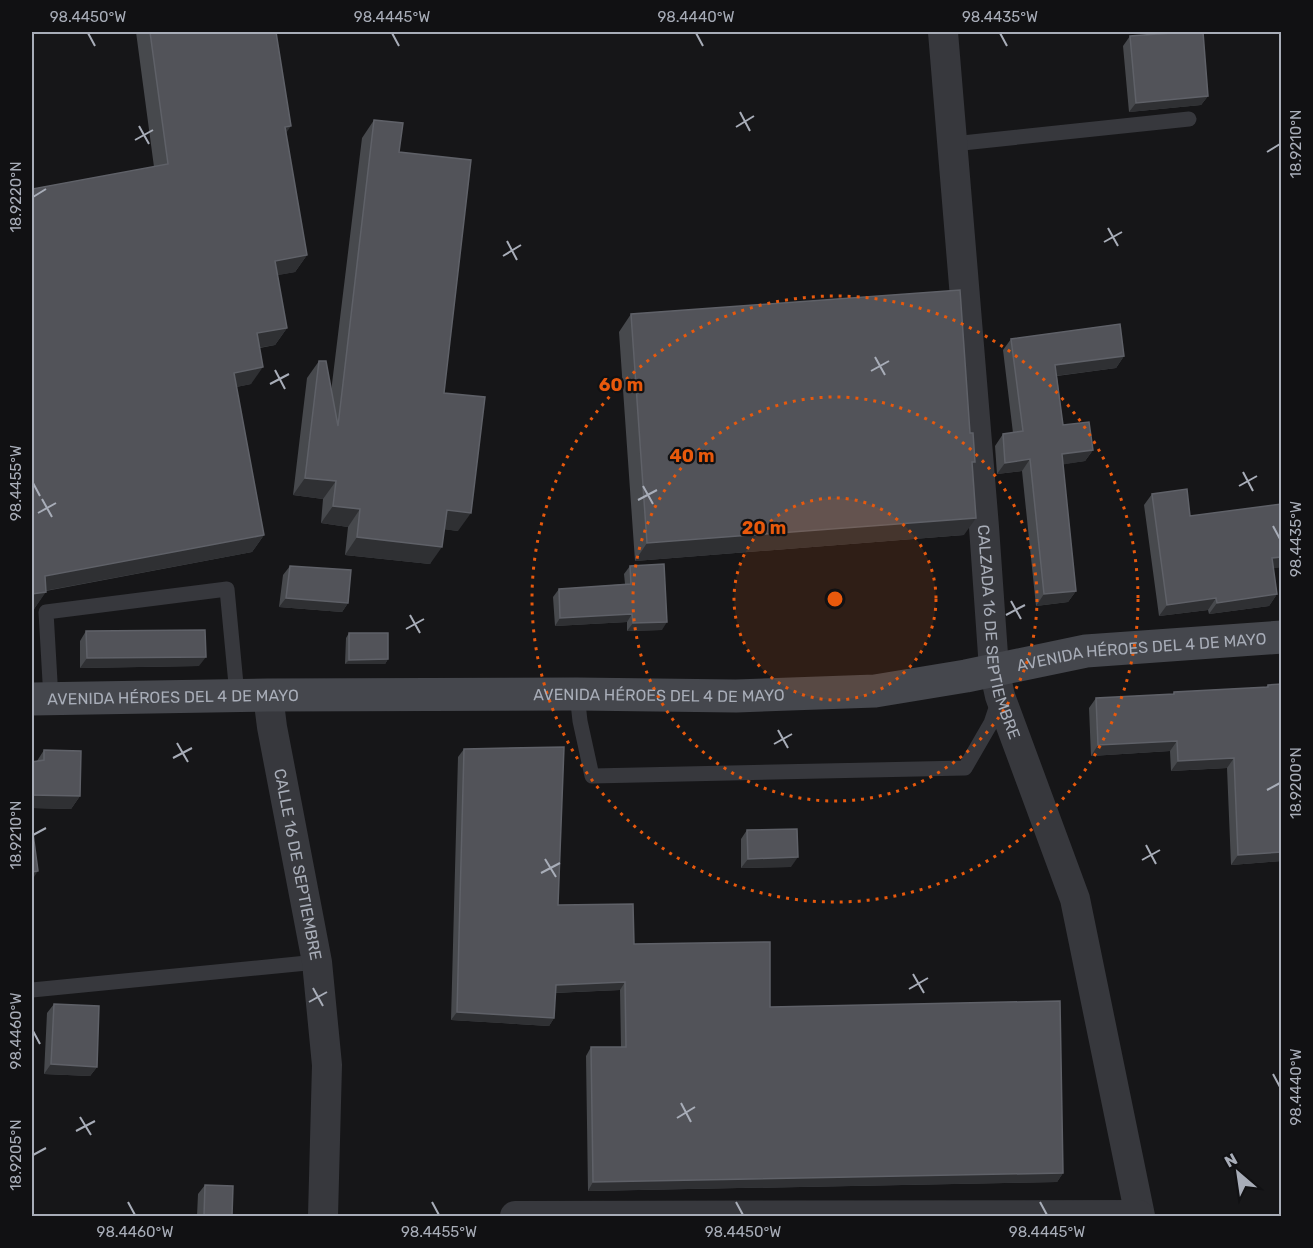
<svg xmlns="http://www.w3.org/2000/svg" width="1313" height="1248" font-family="Rubik,sans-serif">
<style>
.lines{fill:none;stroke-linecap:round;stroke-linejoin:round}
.lane{stroke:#37383d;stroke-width:15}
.street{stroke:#37383d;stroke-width:30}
.secondary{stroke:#45474d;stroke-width:33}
.wall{fill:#47494d}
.shaded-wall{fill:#2f3033}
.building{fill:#525359;stroke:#5f6168;stroke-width:1.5}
.ticks{fill:none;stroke:#a8adb8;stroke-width:2}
.ring{fill:none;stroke:#e8590c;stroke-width:3;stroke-dasharray:3 6}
.labels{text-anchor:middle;stroke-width:4.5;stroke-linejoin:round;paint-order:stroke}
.street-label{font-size:16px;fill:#a8adb8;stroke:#111113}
.centre{fill:#e8590c;stroke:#111113;stroke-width:3}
.ring-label{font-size:18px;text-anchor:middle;font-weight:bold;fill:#e8590c;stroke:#111113;stroke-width:4.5;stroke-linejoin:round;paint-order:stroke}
.neatline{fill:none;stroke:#a8adb8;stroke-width:2}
.ticks-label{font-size:15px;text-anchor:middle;fill:#a8adb8}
</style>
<rect width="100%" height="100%" fill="#161618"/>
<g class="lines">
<path class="lane" d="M 953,144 L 1189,119
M 577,694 L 580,721 L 592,776 L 965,768 L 991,723 L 999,699
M 51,699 L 46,612 L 227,589 L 237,695
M 32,990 L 317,962"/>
<g class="street">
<path id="s1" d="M 943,32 L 984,527 L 994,669 L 1000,696 L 1075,899 L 1140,1216"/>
<path id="s2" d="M 268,695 L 272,727 L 317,962 L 327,1065 L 323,1216"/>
<path d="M 515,1216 L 1139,1215"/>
</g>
<path class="secondary" id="s3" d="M 32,699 L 268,695 L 577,694 L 736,696 L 875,691 L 966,676 L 1086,651 L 1282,637"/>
</g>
<path class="wall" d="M 136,32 L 276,32 L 286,134 L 307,255 L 295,272 L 277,275 L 287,328 L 275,345 L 260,348 L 251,384 L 236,387 L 264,535 L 252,552 L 46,591 L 34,609 L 32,610 L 32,189 L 154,167 Z
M 1130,36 L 1208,96 L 1201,105 L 1129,112 L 1123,46 Z
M 374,120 L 399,152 L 444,393 L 458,531 L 444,529 L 430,564 L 345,555 L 348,527 L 321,523 L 323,499 L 293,495 L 307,378 L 319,361 L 331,392 L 362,138 Z
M 631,314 L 964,535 L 635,561 L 619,332 Z
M 1011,339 L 1124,356 L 1116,368 L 1057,376 L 1063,425 L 1093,450 L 1085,461 L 1063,464 L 1076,591 L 1068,602 L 1036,606 L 1022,471 L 997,474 L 995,446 L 1003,434 L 1013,433 L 1003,350 Z
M 1152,494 L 1190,516 L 1281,504 L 1281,567 L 1273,568 L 1277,594 L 1269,606 L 1209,614 L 1208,610 L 1159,616 L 1144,505 Z
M 290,566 L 348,603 L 342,612 L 279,607 L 283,575 Z
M 630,566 L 662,630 L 627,631 L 627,622 L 555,626 L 553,597 L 559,589 L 625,584 L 624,574 Z
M 86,631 L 199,666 L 80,668 L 80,641 Z
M 349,633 L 388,659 L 385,664 L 345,664 L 346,638 Z
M 1281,684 L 1281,861 L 1231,865 L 1227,768 L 1171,771 L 1170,751 L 1091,756 L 1089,708 L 1096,698 L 1173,694 L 1174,692 L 1266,687 L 1268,685 Z
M 464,749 L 558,905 L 634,944 L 770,1007 L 1063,1173 L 1057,1182 L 588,1191 L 586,1056 L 591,1047 L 621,1047 L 620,990 L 555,993 L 554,1018 L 549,1026 L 451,1020 L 458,757 Z
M 44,750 L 80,796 L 71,809 L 32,808 L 32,762 L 37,761 Z
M 747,830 L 791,867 L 741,868 L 741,839 Z
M 54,1004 L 97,1067 L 90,1076 L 44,1074 L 47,1013 Z
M 205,1185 L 232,1216 L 197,1216 L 198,1194 Z"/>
<path class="shaded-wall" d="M 1208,96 L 1201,105 L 1129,112 L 1136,103 Z
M 291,126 L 279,143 L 285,127 Z
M 307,255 L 295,272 L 263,278 L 275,261 Z
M 287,328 L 275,345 L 245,350 L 257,333 Z
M 1124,356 L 1116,368 L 1047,377 L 1055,365 Z
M 263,367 L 251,384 L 222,390 L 234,373 Z
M 1093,450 L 1085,461 L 1054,466 L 1062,454 Z
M 1030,459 L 1022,471 L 997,474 L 1005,463 Z
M 305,478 L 336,481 L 323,499 L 293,495 Z
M 333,506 L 360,509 L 348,527 L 321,523 Z
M 447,510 L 471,513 L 458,531 L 434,528 Z
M 976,518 L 964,535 L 635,561 L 647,543 Z
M 264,535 L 252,552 L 33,593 L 45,576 Z
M 357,537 L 442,547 L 430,564 L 345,555 Z
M 1281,557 L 1281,567 L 1264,570 L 1272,558 Z
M 1076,591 L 1068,602 L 1036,606 L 1044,594 Z
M 46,592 L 34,609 L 32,610 L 32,594 Z
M 1277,594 L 1269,606 L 1209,614 L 1217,603 Z
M 286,598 L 348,603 L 342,612 L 279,607 Z
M 1216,598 L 1208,610 L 1159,616 L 1167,605 Z
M 632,614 L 627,622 L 555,626 L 560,618 Z
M 667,622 L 662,630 L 627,631 L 633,623 Z
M 206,657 L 199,666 L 80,668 L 87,658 Z
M 388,659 L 385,664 L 345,664 L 349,660 Z
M 1177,741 L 1170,751 L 1091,756 L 1098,745 Z
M 1234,758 L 1227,768 L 1171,771 L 1178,761 Z
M 32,795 L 80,796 L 71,809 L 32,808 Z
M 1281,852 L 1281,861 L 1231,865 L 1238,855 Z
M 798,857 L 791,867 L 741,868 L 748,859 Z
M 38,871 L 32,880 L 32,872 Z
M 625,982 L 620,990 L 550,993 L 556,985 Z
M 457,1012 L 554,1018 L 549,1026 L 451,1020 Z
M 51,1064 L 97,1067 L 90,1076 L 44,1074 Z
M 1063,1173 L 1057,1182 L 588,1191 L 593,1182 Z"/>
<path class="building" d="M 150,32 L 276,32 L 291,126 L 285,127 L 307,255 L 275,261 L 287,328 L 257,333 L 263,367 L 234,373 L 264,535 L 45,576 L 46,592 L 32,594 L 32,189 L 168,164 Z
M 1186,32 L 1203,32 L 1208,96 L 1136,103 L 1130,36 Z
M 374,120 L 403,123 L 399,152 L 471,160 L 444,393 L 485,397 L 471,513 L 447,510 L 442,547 L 357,537 L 360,509 L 333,506 L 336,481 L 305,478 L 319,361 L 326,361 L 338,426 Z
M 960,290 L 970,433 L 973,433 L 975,462 L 972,462 L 976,518 L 647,543 L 631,314 Z
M 1120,324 L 1124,356 L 1055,365 L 1063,425 L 1089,422 L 1093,450 L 1062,454 L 1076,591 L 1044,594 L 1030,459 L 1005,463 L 1003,434 L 1023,431 L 1011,339 Z
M 1187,489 L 1190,516 L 1281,504 L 1281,557 L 1272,558 L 1277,594 L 1217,603 L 1216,598 L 1167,605 L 1152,494 Z
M 664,564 L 667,622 L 633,623 L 632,614 L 560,618 L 559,589 L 631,584 L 630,566 Z
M 290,566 L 351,570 L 348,603 L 286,598 Z
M 205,630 L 206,657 L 87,658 L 86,631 Z
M 349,633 L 388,633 L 388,659 L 349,660 Z
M 1281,684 L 1281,745 L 1280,745 L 1281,768 L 1281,852 L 1238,855 L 1234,758 L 1178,761 L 1177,741 L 1098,745 L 1096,698 L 1174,694 L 1174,692 L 1268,687 L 1268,685 Z
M 564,747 L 558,905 L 633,904 L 634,944 L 770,942 L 770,1007 L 1060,1001 L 1063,1173 L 593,1182 L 591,1047 L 626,1047 L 625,982 L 556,985 L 554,1018 L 457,1012 L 464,749 Z
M 44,750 L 81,751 L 80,796 L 32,795 L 32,762 L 44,760 Z
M 32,826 L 38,871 L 32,872 Z
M 797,829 L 798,857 L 748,859 L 747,830 Z
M 54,1004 L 99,1006 L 97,1067 L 51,1064 Z
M 205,1185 L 233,1186 L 232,1216 L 204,1216 Z"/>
<path class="ticks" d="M 88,33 L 95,46M 392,33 L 399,46M 696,33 L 703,46M 1000,33 L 1007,46M 740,112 L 750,131M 139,126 L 149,144M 736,127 L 754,116M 135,140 L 153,130M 1267,152 L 1280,144M 33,197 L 46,189M 1108,228 L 1118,246M 507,241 L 517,260M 1104,242 L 1122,232M 503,256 L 521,245M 875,357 L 885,375M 275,370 L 285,389M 871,371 L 889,361M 270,384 L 289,374M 1243,472 L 1253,491M 33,483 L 40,496M 643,486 L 653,504M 1239,486 L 1257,476M 42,499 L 52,517M 638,500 L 657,490M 38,513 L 56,503M 1273,526 L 1280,539M 1011,601 L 1021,619M 410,615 L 420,633M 1006,615 L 1025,605M 406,629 L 424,619M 778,730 L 788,748M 177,743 L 188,762M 774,744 L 792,734M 173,758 L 192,748M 1267,790 L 1280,783M 33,835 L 46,828M 1146,845 L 1156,864M 545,859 L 556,877M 1142,860 L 1160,850M 541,873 L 560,863M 913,974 L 924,993M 313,988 L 323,1006M 909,989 L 928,978M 309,1002 L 327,992M 33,1031 L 40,1044M 1273,1074 L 1280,1087M 681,1103 L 691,1122M 80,1117 L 91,1135M 677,1118 L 695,1107M 76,1131 L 95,1121M 33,1155 L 46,1148M 128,1202 L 135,1215M 432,1202 L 439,1215M 736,1202 L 743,1215M 1040,1202 L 1047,1215"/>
<circle cx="835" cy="599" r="101" fill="#e8590c" fill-opacity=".12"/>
<g class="ring">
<circle cx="835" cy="599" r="101"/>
<circle cx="835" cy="599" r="202"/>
<circle cx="835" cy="599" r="303"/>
</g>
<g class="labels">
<g class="street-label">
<text dy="6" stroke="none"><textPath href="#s1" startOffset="603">CALZADA 16 DE SEPTIEMBRE</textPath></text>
<text dy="6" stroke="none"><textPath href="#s3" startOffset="1113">AVENIDA HÉROES DEL 4 DE MAYO</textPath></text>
<text dy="6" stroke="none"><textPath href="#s3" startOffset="627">AVENIDA HÉROES DEL 4 DE MAYO</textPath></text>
<text dy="6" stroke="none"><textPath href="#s3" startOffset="141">AVENIDA HÉROES DEL 4 DE MAYO</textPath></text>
<text dy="6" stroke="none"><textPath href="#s2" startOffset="172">CALLE 16 DE SEPTIEMBRE</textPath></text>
</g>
</g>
<circle cx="835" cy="599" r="9" class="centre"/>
<g class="ring-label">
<text x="621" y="391">60 m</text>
<text x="692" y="462">40 m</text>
<text x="764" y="534">20 m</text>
</g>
<rect width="1313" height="1248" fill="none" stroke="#111113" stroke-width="66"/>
<g transform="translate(1238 1173) rotate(331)" stroke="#111113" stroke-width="4.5" paint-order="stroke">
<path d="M0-4.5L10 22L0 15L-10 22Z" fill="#a8adb8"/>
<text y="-9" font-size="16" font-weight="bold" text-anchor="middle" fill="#a8adb8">N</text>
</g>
<rect x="33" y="33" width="1247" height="1182" class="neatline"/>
<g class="ticks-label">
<text x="88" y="22">98.4450°W</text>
<text x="392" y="22">98.4445°W</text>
<text x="696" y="22">98.4440°W</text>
<text x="1000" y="22">98.4435°W</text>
<text transform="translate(1296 144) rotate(-90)" y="5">18.9210°N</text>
<text transform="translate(16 197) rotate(-90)" y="5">18.9220°N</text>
<text transform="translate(16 483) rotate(-90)" y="5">98.4455°W</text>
<text transform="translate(1296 539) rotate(-90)" y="5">98.4435°W</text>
<text transform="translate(1296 783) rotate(-90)" y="5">18.9200°N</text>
<text transform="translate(16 835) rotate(-90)" y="5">18.9210°N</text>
<text transform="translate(16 1031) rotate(-90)" y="5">98.4460°W</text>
<text transform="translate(1296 1087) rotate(-90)" y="5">98.4440°W</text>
<text transform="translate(16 1155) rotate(-90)" y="5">18.9205°N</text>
<text x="135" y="1237">98.4460°W</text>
<text x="439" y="1237">98.4455°W</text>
<text x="743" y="1237">98.4450°W</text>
<text x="1047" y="1237">98.4445°W</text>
</g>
</svg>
